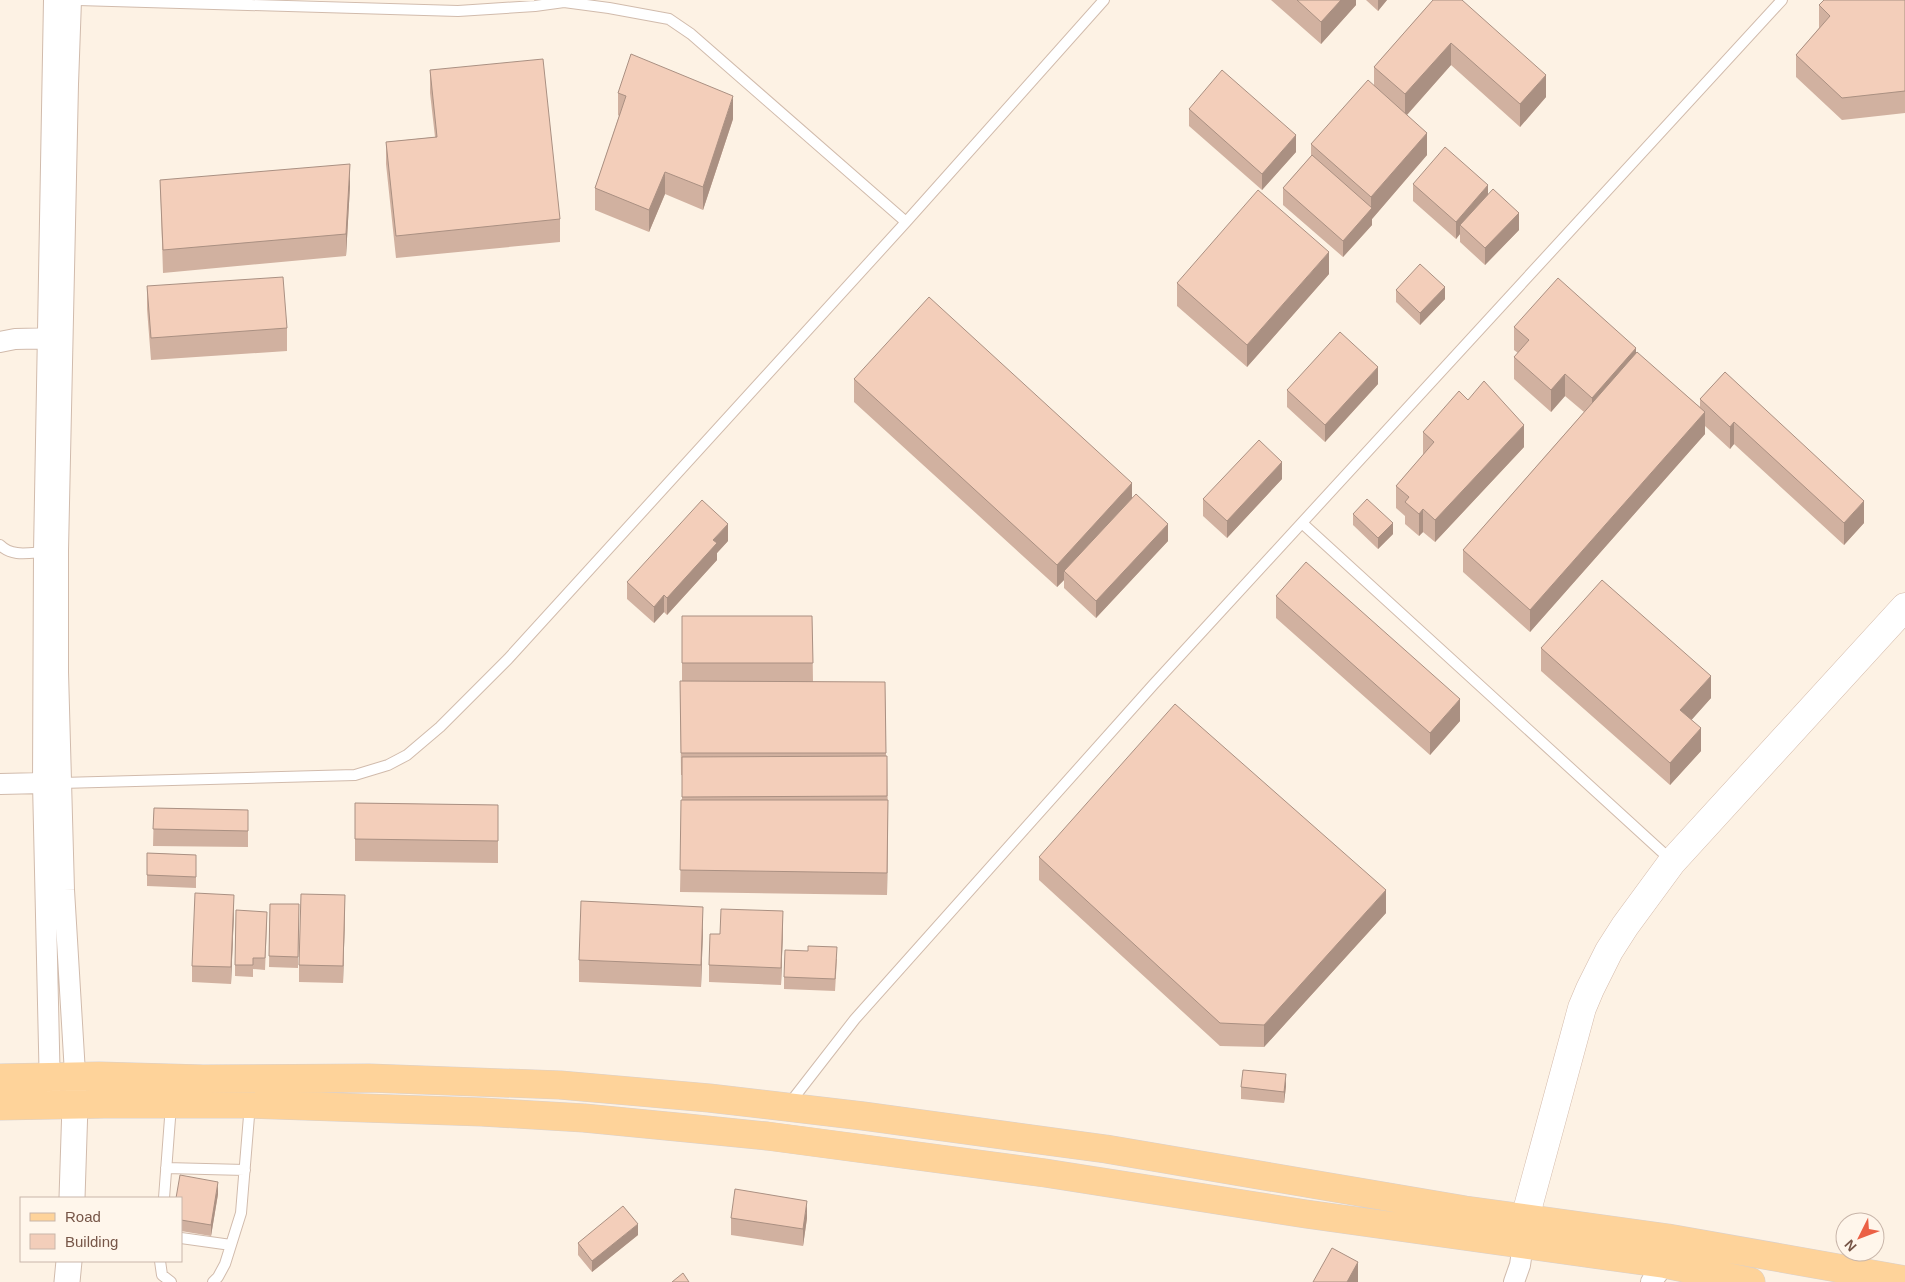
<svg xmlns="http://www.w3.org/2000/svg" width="1905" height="1282" font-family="Arial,sans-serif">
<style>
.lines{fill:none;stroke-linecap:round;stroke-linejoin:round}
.service-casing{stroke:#d1bbac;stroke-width:12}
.minor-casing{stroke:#d1bbac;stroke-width:22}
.tertiary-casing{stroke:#d1bbac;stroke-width:27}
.secondary-casing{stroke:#d4baaa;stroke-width:29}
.primary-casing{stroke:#d9d0cc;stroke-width:29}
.service{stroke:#fff;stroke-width:10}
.minor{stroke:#fff;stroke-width:20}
.tertiary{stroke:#fff;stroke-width:25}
.secondary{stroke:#fff;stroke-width:28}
.primary{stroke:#fed39a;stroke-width:28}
.wall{fill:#d1b1a0}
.shaded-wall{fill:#aa9082}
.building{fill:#f3ceba;stroke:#aa9082}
</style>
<rect width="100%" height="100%" fill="#fdf2e4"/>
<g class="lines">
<g class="service-casing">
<path id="service" d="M 78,0 L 458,11 L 535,6 L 564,2 L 609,8 L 669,19 L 691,34 L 906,222
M 1302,523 L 1672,861
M 0,545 C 12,557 28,553 44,552
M 61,783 L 355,775 L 388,765 L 407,755 L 440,727 L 508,659 L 906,222 L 1104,0
M 789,1104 L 855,1019 L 1153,685 L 1782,0
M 166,1168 L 245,1170
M 164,1198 L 171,1105
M 181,1238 L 231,1245
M 160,1261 L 162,1275 L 171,1282
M 213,1282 L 218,1277 L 225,1264 L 241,1213 L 250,1104"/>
</g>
<g class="minor-casing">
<path id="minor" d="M 71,0 L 68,84 L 58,550 L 58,672 L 64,890 L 76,1090
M 0,342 L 15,339 L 60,338
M 0,784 L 43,783
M 50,1091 L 43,783 L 44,552 L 54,0
M 1514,1282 L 1520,1265 L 1523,1244
M 1651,1282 L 1665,1264"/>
</g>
<g class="tertiary-casing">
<path id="tertiary" d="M 72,1198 L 75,1105
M 67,1282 L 69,1261"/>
</g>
<g class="secondary-casing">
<path id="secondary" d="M 1523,1241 L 1525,1218 L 1582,1008 L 1590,989 L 1609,951 L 1625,926 L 1672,862 L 1905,607"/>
</g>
<g class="primary-casing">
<path id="primary" d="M 0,1078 L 99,1076 L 203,1079 L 369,1078 L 560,1085 L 709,1098 L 863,1116 L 1106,1149 L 1465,1210 L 1668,1238 L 1905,1280
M 0,1106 L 104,1104 L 250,1104 L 482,1112 L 584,1118 L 687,1128 L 767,1136 L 1045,1173 L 1306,1214 L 1665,1264 L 1751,1282"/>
</g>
<use href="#service" class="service"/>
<use href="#minor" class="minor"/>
<use href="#tertiary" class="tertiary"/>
<use href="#secondary" class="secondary"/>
<use href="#primary" class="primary"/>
</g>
<path class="wall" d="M 1271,0 L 1356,0 L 1356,5 L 1321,44 Z
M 1366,0 L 1387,0 L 1378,11 Z
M 1433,0 L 1546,97 L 1520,127 L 1451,65 L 1407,115 L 1427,155 L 1372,219 L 1372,225 L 1343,257 L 1283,205 L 1283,188 L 1311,156 L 1311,144 L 1374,86 L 1374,67 Z
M 1905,0 L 1905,113 L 1842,120 L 1796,77 L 1796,55 L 1819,28 L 1819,5 Z
M 430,70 L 560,219 L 560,242 L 396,258 L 386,164 L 386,142 L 435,137 L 430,93 Z
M 618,93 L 733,119 L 703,210 L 665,194 L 649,232 L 595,210 L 595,188 L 619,116 L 618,115 Z
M 1189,109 L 1296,152 L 1262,190 L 1189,126 Z
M 160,180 L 350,186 L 346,256 L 163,273 Z
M 1413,184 L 1488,195 L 1519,230 L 1485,265 L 1460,242 L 1460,234 L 1456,239 L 1413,201 Z
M 1329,274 L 1247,367 L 1177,306 L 1177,283 Z
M 147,286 L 287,328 L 287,351 L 151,360 L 147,309 Z
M 1396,290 L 1445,299 L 1420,325 L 1396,302 Z
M 1514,327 L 1636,353 L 1700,407 L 1700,399 L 1725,372 L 1864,523 L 1844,545 L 1734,444 L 1730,449 L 1705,426 L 1705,434 L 1530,632 L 1463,572 L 1463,550 L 1584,412 L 1565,396 L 1551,412 L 1514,379 L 1514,357 L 1518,353 L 1514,350 Z
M 854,379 L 1132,497 L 1168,541 L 1096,618 L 1064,588 L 1064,580 L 1057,587 L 854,402 Z
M 1378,384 L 1325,442 L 1287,407 L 1287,390 Z
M 1423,432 L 1524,447 L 1435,542 L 1423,532 L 1419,536 L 1405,524 L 1405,516 L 1396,508 L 1396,486 L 1423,455 Z
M 1282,479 L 1227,538 L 1203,516 L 1203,499 Z
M 1353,514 L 1393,534 L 1378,549 L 1353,525 Z
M 728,541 L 717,553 L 717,560 L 667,615 L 664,612 L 654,623 L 627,599 L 627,582 Z
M 1276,596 L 1460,721 L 1430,755 L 1276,618 Z
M 682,616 L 812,616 L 813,682 L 885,682 L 886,756 L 887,756 L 888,822 L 887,895 L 680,892 L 682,800 L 682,775 L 681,775 L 680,681 L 682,681 Z
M 1541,648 L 1711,698 L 1691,720 L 1701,751 L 1670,785 L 1541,671 Z
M 355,803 L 498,805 L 498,863 L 355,861 Z
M 154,808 L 248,810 L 248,847 L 153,846 Z
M 147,853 L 196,855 L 196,888 L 147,886 Z
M 1039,857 L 1386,913 L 1264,1047 L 1220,1046 L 1039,880 Z
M 270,904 L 299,904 L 298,968 L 269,967 Z
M 234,912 L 231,984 L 192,982 L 192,966 Z
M 345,912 L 343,983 L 299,982 L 299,965 Z
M 267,923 L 265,970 L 253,969 L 253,977 L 235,976 L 235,965 Z
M 783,928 L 781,985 L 709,982 L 709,965 L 720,934 Z
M 703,929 L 701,987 L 579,982 L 579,960 Z
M 808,951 L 837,959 L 835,991 L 784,989 L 784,977 Z
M 1286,1086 L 1284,1103 L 1241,1099 L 1241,1087 Z
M 218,1194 L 211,1236 L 181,1231 L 181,1198 Z
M 731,1218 L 807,1218 L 803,1246 L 731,1235 Z
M 638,1235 L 592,1272 L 578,1255 L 578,1243 Z"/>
<path class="shaded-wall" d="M 1341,0 L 1356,0 L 1356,5 L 1321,44 L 1321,22 Z
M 1378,0 L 1387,0 L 1378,11 Z
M 1451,43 L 1451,65 L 1405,117 L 1405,94 Z
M 1546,75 L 1546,97 L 1520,127 L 1520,104 Z
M 733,96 L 733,119 L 703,210 L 703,187 Z
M 1427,133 L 1427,155 L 1372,219 L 1372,225 L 1343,257 L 1343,241 L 1371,208 L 1371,197 Z
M 1296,135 L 1296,152 L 1262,190 L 1262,174 Z
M 350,164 L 350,186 L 346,256 L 346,234 Z
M 665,172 L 665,194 L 649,232 L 649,210 Z
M 1488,185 L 1488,202 L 1460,225 L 1460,234 L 1456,239 L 1456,222 Z
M 1519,213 L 1519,230 L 1485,265 L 1485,248 Z
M 1329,252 L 1329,274 L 1247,367 L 1247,345 Z
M 1445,287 L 1445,299 L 1420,325 L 1420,313 Z
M 1636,348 L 1636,370 L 1592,420 L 1592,398 Z
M 1378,367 L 1378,384 L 1325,442 L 1325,425 Z
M 1565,374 L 1565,396 L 1551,412 L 1551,390 Z
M 1705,412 L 1705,434 L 1530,632 L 1530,610 Z
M 1734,422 L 1734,444 L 1730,449 L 1730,427 Z
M 1524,425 L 1524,447 L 1435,542 L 1435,520 Z
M 1282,462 L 1282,479 L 1227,538 L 1227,521 Z
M 1132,483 L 1132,505 L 1064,571 L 1064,580 L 1057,587 L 1057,565 Z
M 1864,501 L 1864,523 L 1844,545 L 1844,523 Z
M 1423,509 L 1423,532 L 1419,536 L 1419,514 Z
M 1393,523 L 1393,534 L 1378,549 L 1378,538 Z
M 728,524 L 728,541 L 717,553 L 717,560 L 667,615 L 667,598 L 713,540 Z
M 1168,524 L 1168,541 L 1096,618 L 1096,601 Z
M 664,595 L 664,612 L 654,623 L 654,607 Z
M 1711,676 L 1711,698 L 1680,733 L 1680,710 Z
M 1460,699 L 1460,721 L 1430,755 L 1430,733 Z
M 1701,728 L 1701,751 L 1670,785 L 1670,763 Z
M 888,800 L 888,822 L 887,895 L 887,873 Z
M 1386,890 L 1386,913 L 1264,1047 L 1264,1025 Z
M 234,895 L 234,912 L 231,984 L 231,967 Z
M 345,895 L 345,912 L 343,983 L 343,966 Z
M 703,907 L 703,929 L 701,987 L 701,965 Z
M 783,911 L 783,928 L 781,985 L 781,968 Z
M 1286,1074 L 1286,1086 L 1284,1103 L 1284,1092 Z
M 218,1182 L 218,1194 L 211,1236 L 211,1225 Z
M 807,1201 L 807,1218 L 803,1246 L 803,1229 Z
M 638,1224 L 638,1235 L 592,1272 L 592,1261 Z
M 1358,1262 L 1358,1282 L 1346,1282 Z"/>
<path class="building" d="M 1297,0 L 1341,0 L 1321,22 Z
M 1433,0 L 1462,0 L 1546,75 L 1520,104 L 1451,43 L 1405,94 L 1374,67 Z
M 1824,0 L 1905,0 L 1905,91 L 1842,98 L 1796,55 L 1830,16 L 1819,5 Z
M 631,54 L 733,96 L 703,187 L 665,172 L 649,210 L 595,188 L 626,96 L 618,93 Z
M 543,59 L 560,219 L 396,236 L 386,142 L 437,137 L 430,70 Z
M 1222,70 L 1296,135 L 1262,174 L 1189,109 Z
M 1368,80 L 1427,133 L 1371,197 L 1311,144 Z
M 1445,147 L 1488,185 L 1456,222 L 1413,184 Z
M 1312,155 L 1372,208 L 1343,241 L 1283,188 Z
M 350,164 L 346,234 L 163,250 L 160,180 Z
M 1493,189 L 1519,213 L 1485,248 L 1460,225 Z
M 1258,190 L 1329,252 L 1247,345 L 1177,283 Z
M 1420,264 L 1445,287 L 1420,313 L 1396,290 Z
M 283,277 L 287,328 L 151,338 L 147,286 Z
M 1558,278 L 1636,348 L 1592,398 L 1565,374 L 1551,390 L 1514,357 L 1529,340 L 1514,327 Z
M 929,297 L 1132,483 L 1057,565 L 854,379 Z
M 1340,332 L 1378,367 L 1325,425 L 1287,390 Z
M 1637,352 L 1705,412 L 1530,610 L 1463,550 Z
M 1725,372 L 1864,501 L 1844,523 L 1734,422 L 1730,427 L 1700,399 Z
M 1484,381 L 1524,425 L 1435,520 L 1423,509 L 1419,514 L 1405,502 L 1409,497 L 1396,486 L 1434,442 L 1423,432 L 1459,391 L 1468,400 Z
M 1259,440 L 1282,462 L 1227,521 L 1203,499 Z
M 1136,494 L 1168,524 L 1096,601 L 1064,571 Z
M 1367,499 L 1393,523 L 1378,538 L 1353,514 Z
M 702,500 L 728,524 L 713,540 L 717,543 L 667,598 L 664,595 L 654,607 L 627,582 Z
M 1306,562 L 1460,699 L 1430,733 L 1276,596 Z
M 1602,580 L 1711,676 L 1680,710 L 1701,728 L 1670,763 L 1541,648 Z
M 682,616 L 812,616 L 813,663 L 682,663 Z
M 680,681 L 885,682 L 886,753 L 681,753 Z
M 1175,704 L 1386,890 L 1264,1025 L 1220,1023 L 1039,857 Z
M 887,756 L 887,796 L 682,797 L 682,757 Z
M 681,800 L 888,800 L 887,873 L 680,870 Z
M 355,803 L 498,805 L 498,841 L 355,839 Z
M 154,808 L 248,810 L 248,831 L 153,829 Z
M 147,853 L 196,855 L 196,877 L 147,875 Z
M 195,893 L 234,895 L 231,967 L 192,966 Z
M 301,894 L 345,895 L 343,966 L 299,965 Z
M 581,901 L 703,907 L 701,965 L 579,960 Z
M 270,904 L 299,904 L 298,957 L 269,956 Z
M 721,909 L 783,911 L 781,968 L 709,965 L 710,934 L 720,934 Z
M 236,910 L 267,912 L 265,958 L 253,958 L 253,965 L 235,965 Z
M 808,946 L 837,947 L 835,979 L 784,977 L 785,950 L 808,951 Z
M 1243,1070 L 1286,1074 L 1284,1092 L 1241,1087 Z
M 180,1175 L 218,1182 L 211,1225 L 181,1220 L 181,1198 L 176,1198 Z
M 735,1189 L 807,1201 L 803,1229 L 731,1218 Z
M 623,1206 L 638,1224 L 592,1261 L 578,1243 Z
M 1332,1248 L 1358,1262 L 1347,1282 L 1313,1282 Z
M 683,1273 L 689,1282 L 672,1282 Z"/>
<rect x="20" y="1197" width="162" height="65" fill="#fff6eb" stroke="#c9b6aa"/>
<rect x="30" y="1213" width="25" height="8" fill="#fed39a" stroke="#c9b6aa"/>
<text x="65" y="1222" font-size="15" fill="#775648">Road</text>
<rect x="30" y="1234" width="25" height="15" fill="#f3ceba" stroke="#c9b6aa"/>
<text x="65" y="1247" font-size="15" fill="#775648">Building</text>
<g transform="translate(1860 1237) rotate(228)"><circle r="24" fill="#fff6eb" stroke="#c9b6aa"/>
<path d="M0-4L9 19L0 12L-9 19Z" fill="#eb6045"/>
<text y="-8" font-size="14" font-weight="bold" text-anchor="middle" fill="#775648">N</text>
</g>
</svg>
